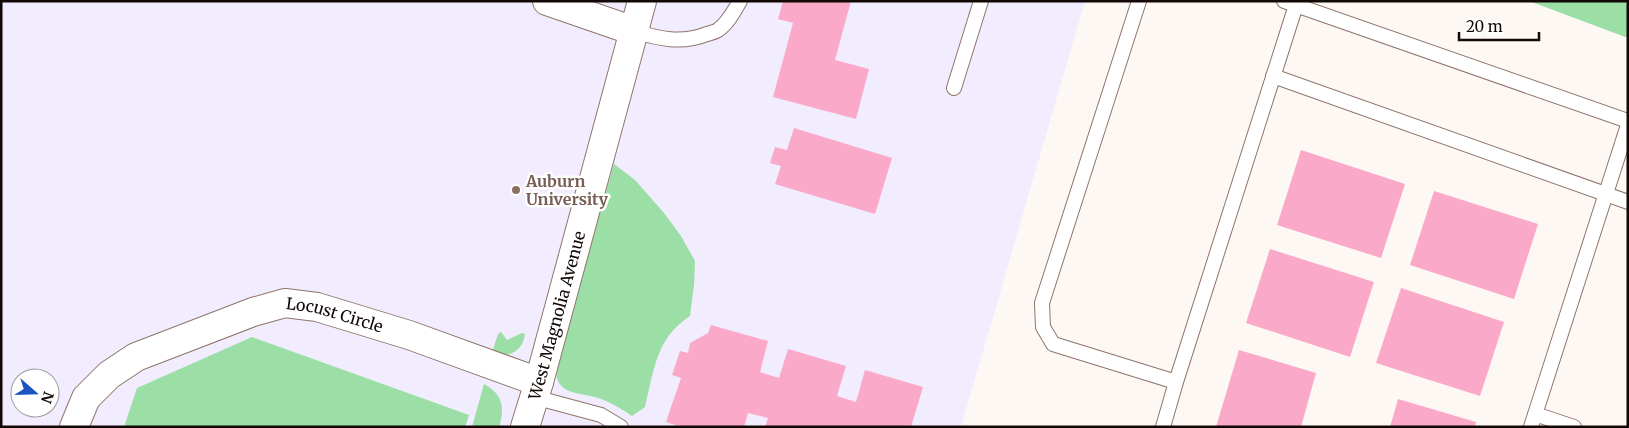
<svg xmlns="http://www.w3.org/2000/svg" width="1629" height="428" font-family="Merriweather,serif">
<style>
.education{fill:#f1ecfe;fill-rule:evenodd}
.green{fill:#9bdea6}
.building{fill:#fba9c8}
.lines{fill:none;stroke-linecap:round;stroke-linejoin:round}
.lane-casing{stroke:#8f756b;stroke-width:16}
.street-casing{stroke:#8f756b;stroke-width:30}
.lane{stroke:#fff;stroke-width:14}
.street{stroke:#fff;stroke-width:28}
.education-dot{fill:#8d6e63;stroke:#fff;stroke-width:2}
.labels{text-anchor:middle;stroke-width:5;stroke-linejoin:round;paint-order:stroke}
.education-label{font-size:16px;font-weight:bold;fill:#785e54;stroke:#fff;text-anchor:start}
.street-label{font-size:16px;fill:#120906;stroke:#fff}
</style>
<rect width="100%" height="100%" fill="#fef8f5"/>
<path class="education" d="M 1,1 L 1085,1 L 961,427 L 1,427 ZM 20,378 L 50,378 L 50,408 L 20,408 Z"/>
<path class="green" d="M 1529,1 L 1628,1 L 1628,38 Z
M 614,164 L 635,180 L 664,213 L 681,236 L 695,261 L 694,285 L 690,316 C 656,338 654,370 645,407 L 632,416 C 622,409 612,403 601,399 C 577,390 553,398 556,362 Z
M 501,332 L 507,340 L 522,333 L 525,334 C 522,354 508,356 491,356 L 498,334 Z
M 252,337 L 469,415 L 465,427 L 124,427 L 137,388 Z
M 484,384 C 503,394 505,408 499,427 L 472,427 Z"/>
<path class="building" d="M 783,1 L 851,1 L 835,60 L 869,69 L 856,119 L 773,97 L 793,23 L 778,19 Z
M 794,128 L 892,158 L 875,214 L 775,184 L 781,166 L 770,163 L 775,147 L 787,150 Z
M 1301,150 L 1405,184 L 1381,258 L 1277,225 Z
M 1434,191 L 1538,224 L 1514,299 L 1410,265 Z
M 1270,249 L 1374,282 L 1350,357 L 1246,323 Z
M 1401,288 L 1504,322 L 1480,396 L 1376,363 Z
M 711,325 L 768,341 L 760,372 L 779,378 L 788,349 L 846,366 L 837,396 L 856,402 L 865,370 L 923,387 L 911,427 L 765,427 L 768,418 L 748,413 L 744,427 L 681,427 L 666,422 L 681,378 L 672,375 L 680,351 L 688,353 L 690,343 L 708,333 Z
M 1239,350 L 1316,373 L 1301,427 L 1216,427 Z
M 1398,399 L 1476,422 L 1475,427 L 1390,427 Z"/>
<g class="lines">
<g class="lane-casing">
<path id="lane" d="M 1139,1 L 1042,303 L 1043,327 L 1053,344 L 1176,382 L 1296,5
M 1284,1 L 1628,121
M 634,31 C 659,39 682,44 707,34 C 710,33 715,32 718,30 C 728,23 734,11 740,1
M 1273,76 L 1628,202
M 954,88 L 981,1
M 534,397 L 601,415 L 621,427
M 1535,414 L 1574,427
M 1163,427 L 1176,382
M 1531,427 L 1628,125"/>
</g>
<g class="street-casing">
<g id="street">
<path d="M 547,1 L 634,31"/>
<path id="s1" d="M 74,427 L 86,398 L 109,375 L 136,357 L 253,312 L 285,303 L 317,307 L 409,335 L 539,382"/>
<path id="s2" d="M 525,427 L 539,382 L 642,1"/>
</g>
</g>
<use href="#lane" class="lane"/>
<use href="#street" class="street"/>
</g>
<circle class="education-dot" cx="516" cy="190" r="5"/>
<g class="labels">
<g class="education-label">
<text x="526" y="187">Auburn<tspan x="526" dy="18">University</tspan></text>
</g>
<g class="street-label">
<text dy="6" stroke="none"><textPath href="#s2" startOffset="116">West Magnolia Avenue</textPath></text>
<text dy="6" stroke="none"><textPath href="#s1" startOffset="306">Locust Circle</textPath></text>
</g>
</g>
<rect width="1629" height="428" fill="none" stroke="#120906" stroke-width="5"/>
<g transform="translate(35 393) rotate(110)"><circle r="24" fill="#ffffff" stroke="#a09d9b"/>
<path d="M0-4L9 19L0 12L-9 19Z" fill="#1954c0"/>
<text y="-8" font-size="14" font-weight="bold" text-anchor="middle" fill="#120906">N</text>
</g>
<path d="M1459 32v8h80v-8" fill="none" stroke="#120906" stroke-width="2.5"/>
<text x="1466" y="32" font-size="15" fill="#120906" stroke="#ffffff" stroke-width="4" paint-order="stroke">20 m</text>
</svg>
